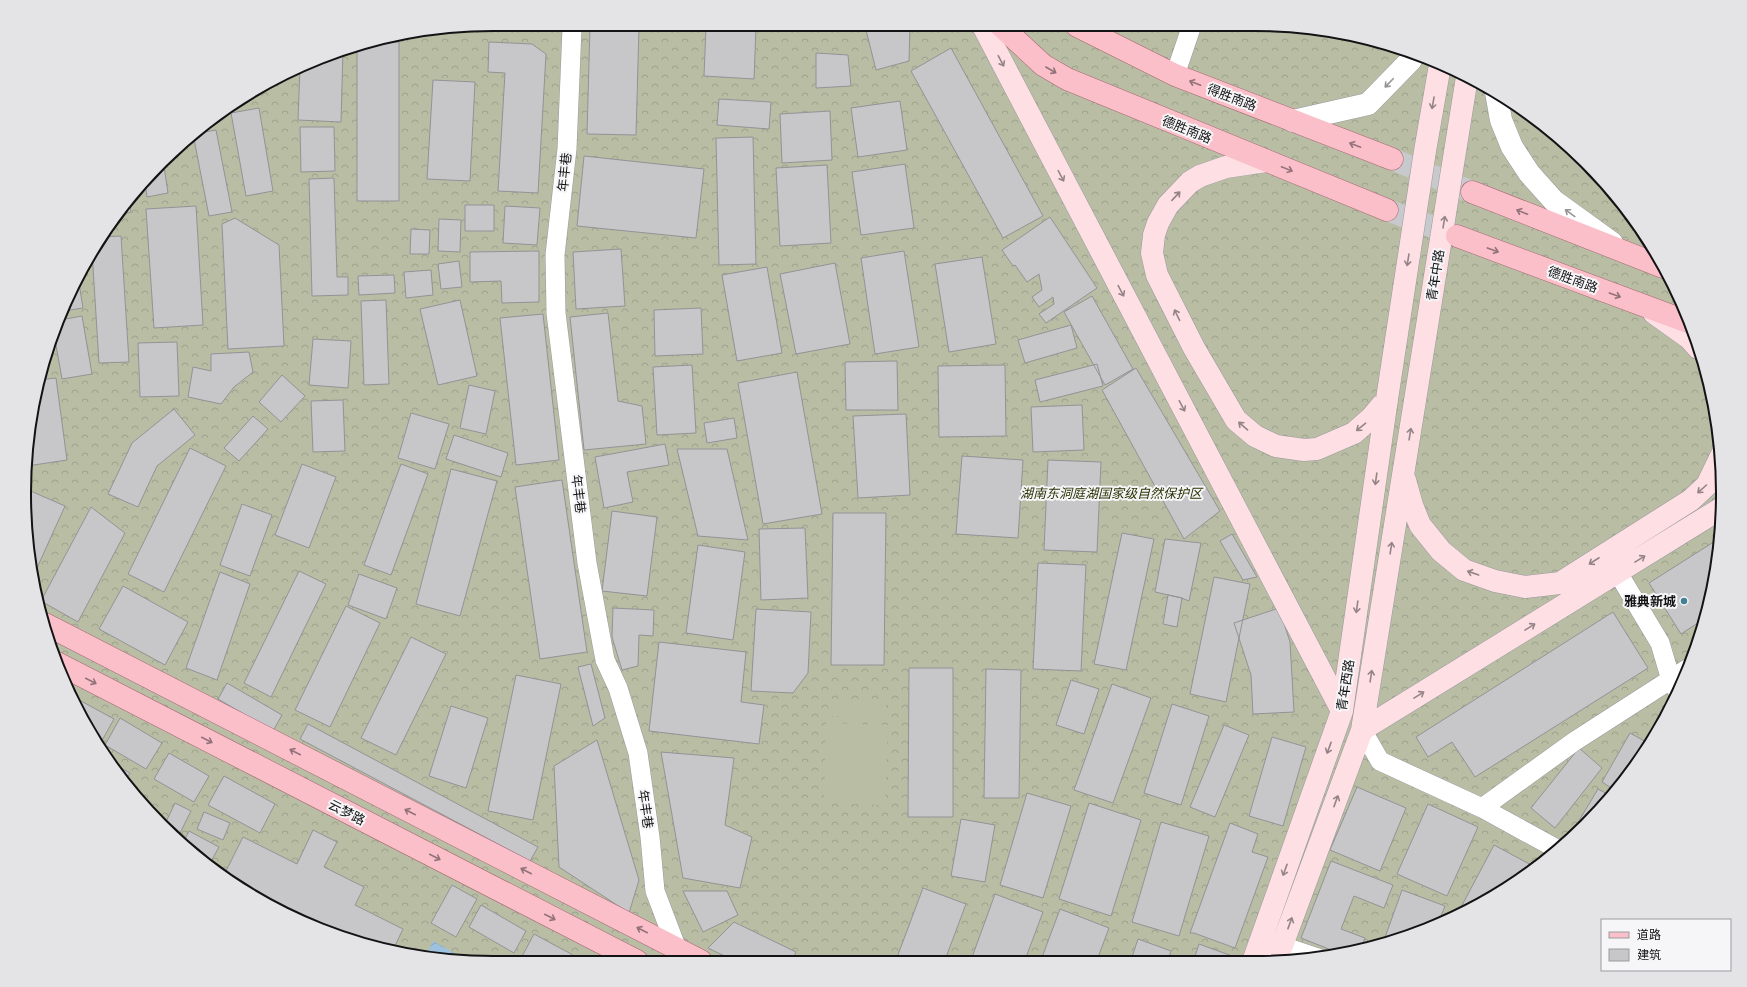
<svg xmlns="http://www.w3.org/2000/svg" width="1747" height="987" font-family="Literata,'Noto Sans SC',serif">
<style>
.forest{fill:url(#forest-crowns)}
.pitch{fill:#b8bda4}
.water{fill:url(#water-waves)}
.building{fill:#c7c7ca;stroke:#939396}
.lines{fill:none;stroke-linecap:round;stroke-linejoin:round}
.primary-tunnel{stroke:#c8c9cc;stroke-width:22;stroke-dasharray:22 11;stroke-linecap:butt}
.minor-casing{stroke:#99999d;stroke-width:20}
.tertiary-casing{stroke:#99999d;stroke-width:23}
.secondary-casing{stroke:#99999d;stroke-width:23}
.primary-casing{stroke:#a86773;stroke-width:23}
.minor{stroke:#fff;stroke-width:19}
.tertiary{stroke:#fff;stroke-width:22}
.secondary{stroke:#fddfe4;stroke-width:22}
.primary{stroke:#fbbfca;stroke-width:22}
.secondary-bridge-casing{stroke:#99999d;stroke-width:23;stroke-linecap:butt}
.secondary-bridge{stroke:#fddfe4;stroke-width:22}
.oneway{stroke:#948387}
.oneway2{stroke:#937279}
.oneway3{stroke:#959596}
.poi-dot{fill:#428096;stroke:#f6f6f9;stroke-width:1.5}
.labels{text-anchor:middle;stroke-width:4;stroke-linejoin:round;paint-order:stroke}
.street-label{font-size:13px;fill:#131315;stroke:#f6f6f9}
.park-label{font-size:13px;font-style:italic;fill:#2a3100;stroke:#f6f6f9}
.poi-label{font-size:13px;font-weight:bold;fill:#131315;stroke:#f6f6f9;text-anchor:end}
.rim{fill:none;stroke:#131315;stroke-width:2}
</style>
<defs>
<pattern id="forest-crowns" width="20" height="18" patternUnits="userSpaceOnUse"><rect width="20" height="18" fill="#b8bda4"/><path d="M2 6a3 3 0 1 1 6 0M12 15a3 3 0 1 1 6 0" fill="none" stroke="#9da28c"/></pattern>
<pattern id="water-waves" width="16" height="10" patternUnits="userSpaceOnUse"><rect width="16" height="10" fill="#9dc2df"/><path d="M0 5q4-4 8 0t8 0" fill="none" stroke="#86a6be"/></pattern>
</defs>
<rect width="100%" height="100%" fill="#e8e9ec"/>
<path class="forest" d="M 1284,25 L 1404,49 L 1488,87 L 1563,141 L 1626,208 L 1675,286 L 1707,372 L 1722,463 L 1719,555 L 1698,645 L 1660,728 L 1586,825 L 1514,884 L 1405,938 L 1315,959 L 463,962 L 372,947 L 259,900 L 184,847 L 140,803 L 87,728 L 60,673 L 33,585 L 25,524 L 28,432 L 40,372 L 72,286 L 103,232 L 161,162 L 208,121 L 286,73 L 343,49 L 432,28 Z"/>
<path class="pitch" d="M 830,701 L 886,704 L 885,719 L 830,716 Z
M 826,723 L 888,725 L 885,805 L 824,803 Z"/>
<path class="water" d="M 433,941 L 470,962 L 426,956 Z"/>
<path class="building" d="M 1151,25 L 1171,25 L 1170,30 Z
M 865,26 L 910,26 L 909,61 L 876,70 Z
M 590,27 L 639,27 L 636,135 L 587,134 Z
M 706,27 L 756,27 L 754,79 L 704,76 Z
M 451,28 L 473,28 L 472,32 Z
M 372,42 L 399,42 L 399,201 L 357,201 L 357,46 Z
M 489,42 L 532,44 L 546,54 L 538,193 L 498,191 L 505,73 L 488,72 Z
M 951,48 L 1043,216 L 1003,238 L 911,71 Z
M 343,49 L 341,122 L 298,120 L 300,67 Z
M 816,53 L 848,55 L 851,86 L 816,88 Z
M 433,80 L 475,82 L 470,181 L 427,179 Z
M 719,99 L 771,102 L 769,129 L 717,125 Z
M 900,101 L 907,150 L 858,157 L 851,108 Z
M 259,108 L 273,191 L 246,196 L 231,113 Z
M 830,111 L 832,160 L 782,163 L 780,114 Z
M 300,127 L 334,127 L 335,171 L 301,172 Z
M 216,130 L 232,212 L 209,216 L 193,134 Z
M 753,137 L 756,264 L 719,265 L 716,138 Z
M 584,156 L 704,169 L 696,238 L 577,226 Z
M 163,160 L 168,193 L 147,197 L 145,182 Z
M 905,164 L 914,228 L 861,235 L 852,172 Z
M 827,165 L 831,243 L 780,246 L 776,168 Z
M 334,178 L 337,277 L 348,277 L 348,295 L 312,296 L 309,179 Z
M 129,201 L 131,212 L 116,216 Z
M 465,205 L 494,205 L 494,231 L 465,231 Z
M 196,206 L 203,325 L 154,328 L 146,209 Z
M 505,206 L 540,208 L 537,245 L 503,243 Z
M 1050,217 L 1097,288 L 1046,323 L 1039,314 L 1054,304 L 1053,297 L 1039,307 L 1032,297 L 1042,290 L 1039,274 L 1027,282 L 1015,265 L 1013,266 L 1002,250 Z
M 235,218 L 279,245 L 284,346 L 228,349 L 222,224 Z
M 439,219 L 461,220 L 460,252 L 438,251 Z
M 411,229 L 430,230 L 429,254 L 410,254 Z
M 121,236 L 129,362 L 99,363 L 92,251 L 101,237 Z
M 621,249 L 625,306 L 576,309 L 573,252 Z
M 539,251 L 539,302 L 502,303 L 501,281 L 470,282 L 470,252 Z
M 904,251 L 919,347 L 875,354 L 861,258 Z
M 982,257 L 996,344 L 949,352 L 935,264 Z
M 459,261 L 462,287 L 441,289 L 438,264 Z
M 835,263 L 850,344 L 796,354 L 780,274 Z
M 767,267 L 782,353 L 737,361 L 722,275 Z
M 431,270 L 433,295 L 406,298 L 404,272 Z
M 394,275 L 395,293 L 359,295 L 358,276 Z
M 78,277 L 83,308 L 63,311 L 72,286 Z
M 1092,296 L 1133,369 L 1105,385 L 1064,312 Z
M 386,300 L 389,384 L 364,385 L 361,301 Z
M 460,300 L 477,376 L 438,385 L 420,309 Z
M 701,308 L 703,354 L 655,356 L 654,310 Z
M 608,313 L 618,401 L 642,406 L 646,444 L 584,450 L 570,317 Z
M 543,314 L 559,460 L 516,465 L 500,318 Z
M 82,316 L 92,374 L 62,379 L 54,334 L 60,320 Z
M 1071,325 L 1077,348 L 1025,363 L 1018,340 Z
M 313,339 L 351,341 L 348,388 L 309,385 Z
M 177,342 L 179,396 L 140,397 L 138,343 Z
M 249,352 L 253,372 L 234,387 L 221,404 L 188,397 L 193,367 L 211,371 L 211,354 Z
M 897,361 L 898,410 L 846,410 L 845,362 Z
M 1097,364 L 1103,386 L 1040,402 L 1035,380 Z
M 692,365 L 696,433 L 657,435 L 653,367 Z
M 1005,365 L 1006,436 L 939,437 L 938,366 Z
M 1136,368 L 1220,511 L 1184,539 L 1102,390 Z
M 797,372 L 822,514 L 763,524 L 738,383 Z
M 282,375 L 305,396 L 281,422 L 259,402 Z
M 56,378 L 67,460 L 27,466 L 28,432 L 38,380 Z
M 469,385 L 495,391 L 486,434 L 460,428 Z
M 343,400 L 345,451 L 313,452 L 311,401 Z
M 1082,405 L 1084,450 L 1033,452 L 1031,407 Z
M 174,409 L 195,435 L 157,466 L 138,507 L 108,494 L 132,443 Z
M 411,413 L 449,424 L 435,469 L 398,458 Z
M 906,414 L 910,495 L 858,498 L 853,416 Z
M 253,416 L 268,429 L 239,461 L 224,448 Z
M 734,418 L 737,438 L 707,443 L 704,423 Z
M 454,435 L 508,453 L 501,477 L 446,459 Z
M 665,444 L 669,465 L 627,472 L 633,502 L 604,508 L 595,457 Z
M 190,448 L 226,466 L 164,592 L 128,574 Z
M 677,449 L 727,449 L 748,540 L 698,536 Z
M 962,456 L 1023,460 L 1018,538 L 956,534 Z
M 1048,460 L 1101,462 L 1097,552 L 1044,550 Z
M 302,464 L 336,477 L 309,548 L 275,535 Z
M 401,464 L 428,474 L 391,575 L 364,565 Z
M 451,469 L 497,481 L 460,616 L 416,604 Z
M 562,480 L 587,652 L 540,659 L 515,487 Z
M 26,489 L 65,506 L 32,579 L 25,524 Z
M 242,504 L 272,515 L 250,576 L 220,565 Z
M 91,507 L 125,533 L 78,622 L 41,601 Z
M 612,511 L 657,517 L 647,596 L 602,591 Z
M 833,513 L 886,513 L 884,665 L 831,665 Z
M 805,528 L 808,598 L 761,600 L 759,529 Z
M 1122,533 L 1154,539 L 1126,670 L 1094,664 Z
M 1232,534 L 1257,577 L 1243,580 L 1220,541 Z
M 1720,538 L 1719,555 L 1704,619 L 1681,634 L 1649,583 Z
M 1165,539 L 1201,543 L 1189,601 L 1182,598 L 1155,592 Z
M 698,545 L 745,552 L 733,640 L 686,633 Z
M 1038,563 L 1086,565 L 1081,671 L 1033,669 Z
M 299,571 L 326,584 L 271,697 L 244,683 Z
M 220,572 L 250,584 L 217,680 L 186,668 Z
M 359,574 L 397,588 L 386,619 L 348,605 Z
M 1214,577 L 1250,584 L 1226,702 L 1190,694 Z
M 123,586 L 188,622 L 165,665 L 99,629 Z
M 1168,595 L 1182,598 L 1177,627 L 1163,624 Z
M 346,606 L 380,623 L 330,727 L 295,710 Z
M 613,608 L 654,610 L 653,636 L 639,635 L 638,666 L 622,670 L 612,637 Z
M 1279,608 L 1290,642 L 1294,712 L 1253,714 L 1251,675 L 1234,623 Z
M 756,609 L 811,612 L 808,673 L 793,693 L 751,691 Z
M 1613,612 L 1648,668 L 1475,777 L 1452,742 L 1428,757 L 1416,737 Z
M 411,637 L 446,654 L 396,755 L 361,738 Z
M 659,642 L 746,652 L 741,702 L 764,705 L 759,744 L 649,731 Z
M 591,664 L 605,718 L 593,726 L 578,667 Z
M 909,668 L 953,668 L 953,817 L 908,817 Z
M 986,669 L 1021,670 L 1019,798 L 984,798 Z
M 516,675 L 561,684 L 533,820 L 488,811 Z
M 1071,680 L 1099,689 L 1084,734 L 1056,725 Z
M 227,683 L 282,715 L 273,731 L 218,699 Z
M 1112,684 L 1151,698 L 1113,803 L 1074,790 Z
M 70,695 L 114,719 L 99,746 L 87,728 Z
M 1172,704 L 1209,716 L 1181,805 L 1144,793 Z
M 451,706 L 488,718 L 466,788 L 429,776 Z
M 120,718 L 162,743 L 146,769 L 105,745 Z
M 308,724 L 538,847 L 530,861 L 300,739 Z
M 1224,725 L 1249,735 L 1215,817 L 1190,807 Z
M 1630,733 L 1648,743 L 1613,789 L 1602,782 Z
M 1272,737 L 1306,747 L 1283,826 L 1249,816 Z
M 597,740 L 639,880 L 629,913 L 559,867 L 554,766 Z
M 1579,748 L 1602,768 L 1555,828 L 1531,808 Z
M 661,752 L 734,758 L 725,825 L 752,837 L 740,888 L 683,878 Z
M 169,753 L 209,776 L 194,802 L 154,779 Z
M 112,763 L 130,773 L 125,781 Z
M 224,776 L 275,804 L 260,833 L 208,805 Z
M 1357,787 L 1406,808 L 1380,871 L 1330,850 Z
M 1598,789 L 1609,795 L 1586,825 L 1568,839 Z
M 1027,793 L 1071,806 L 1043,898 L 1000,885 Z
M 175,803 L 191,811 L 177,839 L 164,826 Z
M 1089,803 L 1141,820 L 1111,916 L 1059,899 Z
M 1428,804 L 1478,827 L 1447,896 L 1397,874 Z
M 204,812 L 230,823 L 223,840 L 197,829 Z
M 961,819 L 995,825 L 985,882 L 951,876 Z
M 1161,822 L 1209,836 L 1179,936 L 1132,922 Z
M 1230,823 L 1258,834 L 1252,852 L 1268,857 L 1235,948 L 1194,933 L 1190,933 Z
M 313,830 L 337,842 L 324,867 L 364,887 L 355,905 L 403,929 L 393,950 L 372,947 L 259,900 L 224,875 L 243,837 L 297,864 Z
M 189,831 L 219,847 L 209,865 L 182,845 Z
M 1494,845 L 1535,867 L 1514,884 L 1459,911 Z
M 1331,861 L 1393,885 L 1384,908 L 1354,896 L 1341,929 L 1365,938 L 1361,948 L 1339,953 L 1301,938 Z
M 452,885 L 477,899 L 456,937 L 431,923 Z
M 923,888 L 966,904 L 945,960 L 896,960 Z
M 1402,890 L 1445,906 L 1439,921 L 1405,938 L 1383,943 Z
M 683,891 L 727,891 L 738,915 L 703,932 Z
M 995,894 L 1043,912 L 1025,960 L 971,960 Z
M 481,905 L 526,931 L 514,953 L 469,927 Z
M 1060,909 L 1109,928 L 1097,960 L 1041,960 Z
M 734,922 L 796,952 L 792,961 L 735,961 L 708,948 Z
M 534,934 L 573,955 L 574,962 L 519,962 Z
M 1138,939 L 1171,951 L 1168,960 L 1131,960 Z
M 1199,944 L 1232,956 L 1231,959 L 1194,959 Z"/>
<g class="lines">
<path class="primary-tunnel" d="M 1392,159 L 1472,192
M 1387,210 L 1457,236"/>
<g class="minor-casing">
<path id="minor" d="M 572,28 L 567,149 L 555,255 L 556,313 L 587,563 L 605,660 L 618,688 L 638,753 L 650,837 L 655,891 L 677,949
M 1175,75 L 1192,25
M 1618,573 L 1660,643 L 1671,680 L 1677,690
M 1362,730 L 1380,761 L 1482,808 L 1557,849
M 1482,808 L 1575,741 L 1687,669
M 1282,946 L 1318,958"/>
</g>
<g class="tertiary-casing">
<path id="tertiary" d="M 1496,92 L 1501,120 L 1512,147 L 1529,173 L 1554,201 L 1612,243
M 1293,121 L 1368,104 L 1411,60 L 1414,53"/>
</g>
<g class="secondary-casing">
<path id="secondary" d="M 983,26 L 1342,711
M 1266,161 L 1226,167 L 1200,176 L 1190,182 L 1168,205 L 1158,223 L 1154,235 L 1152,253 L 1157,275 L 1194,348 L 1236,420 L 1255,436 L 1276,446 L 1304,450 L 1317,449 L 1354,433 L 1371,418 L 1387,399
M 1654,313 L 1689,338 L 1698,348
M 1405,480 L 1412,505 L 1420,525 L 1441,551 L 1464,570 L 1495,581 L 1525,587 L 1560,583 L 1691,500 L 1707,485 L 1721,456
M 1362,730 L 1720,509
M 1254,959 L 1342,711 L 1387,399
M 1277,959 L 1362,730 L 1467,77"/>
</g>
<g class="primary-casing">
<path id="primary" d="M 1001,26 L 1043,65 L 1067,79 L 1387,210
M 1077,26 L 1175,75 L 1392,159
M 1472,192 L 1663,267
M 1457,236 L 1688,322
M 45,624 L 701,961
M 57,663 L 637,961"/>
</g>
<use href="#minor" class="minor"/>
<use href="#tertiary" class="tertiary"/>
<use href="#secondary" class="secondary"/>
<use href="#primary" class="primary"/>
<g class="secondary-bridge-casing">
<path id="secondary-bridge" d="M 1387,399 L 1425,151 L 1440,65"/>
</g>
<use href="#secondary-bridge" class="secondary-bridge"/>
</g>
<defs><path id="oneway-shaft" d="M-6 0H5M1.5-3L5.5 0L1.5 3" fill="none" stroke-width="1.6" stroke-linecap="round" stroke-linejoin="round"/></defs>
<g class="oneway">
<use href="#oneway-shaft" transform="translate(1001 61) rotate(62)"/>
<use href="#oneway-shaft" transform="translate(1433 103) rotate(100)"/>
<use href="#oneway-shaft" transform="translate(1061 176) rotate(62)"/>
<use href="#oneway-shaft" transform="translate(1176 196) rotate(-47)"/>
<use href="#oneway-shaft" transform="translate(1444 222) rotate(-81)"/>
<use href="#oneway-shaft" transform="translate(1408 260) rotate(99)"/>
<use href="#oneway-shaft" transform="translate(1121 291) rotate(62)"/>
<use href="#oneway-shaft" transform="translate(1177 315) rotate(-116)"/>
<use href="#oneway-shaft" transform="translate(1182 406) rotate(62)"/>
<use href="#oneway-shaft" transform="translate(1243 426) rotate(-139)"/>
<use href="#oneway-shaft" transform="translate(1361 427) rotate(141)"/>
<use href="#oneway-shaft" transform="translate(1410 434) rotate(-81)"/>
<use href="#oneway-shaft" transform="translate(1376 479) rotate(98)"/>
<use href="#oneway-shaft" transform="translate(1702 489) rotate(138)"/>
<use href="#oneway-shaft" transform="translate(1391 548) rotate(-81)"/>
<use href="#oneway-shaft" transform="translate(1640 559) rotate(-32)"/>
<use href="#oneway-shaft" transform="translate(1594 561) rotate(147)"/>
<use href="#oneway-shaft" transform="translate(1473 573) rotate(-161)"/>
<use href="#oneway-shaft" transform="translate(1357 607) rotate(98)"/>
<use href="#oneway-shaft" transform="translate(1530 627) rotate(-32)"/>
<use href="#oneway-shaft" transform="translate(1371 676) rotate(-81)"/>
<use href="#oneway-shaft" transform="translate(1419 695) rotate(-32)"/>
<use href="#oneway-shaft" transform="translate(1329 748) rotate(110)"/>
<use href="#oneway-shaft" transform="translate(1336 801) rotate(-70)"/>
<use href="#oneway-shaft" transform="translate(1285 870) rotate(110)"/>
<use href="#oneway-shaft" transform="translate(1290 923) rotate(-70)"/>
</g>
<g class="oneway2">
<use href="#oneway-shaft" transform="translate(1051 70) rotate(30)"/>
<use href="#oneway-shaft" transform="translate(1195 83) rotate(-159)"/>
<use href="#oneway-shaft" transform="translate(1355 145) rotate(-159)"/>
<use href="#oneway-shaft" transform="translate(1287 169) rotate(22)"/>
<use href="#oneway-shaft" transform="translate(1522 212) rotate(-158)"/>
<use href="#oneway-shaft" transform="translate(1493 250) rotate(20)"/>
<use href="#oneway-shaft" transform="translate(1615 295) rotate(20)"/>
<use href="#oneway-shaft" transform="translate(91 681) rotate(27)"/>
<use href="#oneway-shaft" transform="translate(207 740) rotate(27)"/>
<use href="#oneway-shaft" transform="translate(295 752) rotate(-153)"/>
<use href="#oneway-shaft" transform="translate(410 812) rotate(-153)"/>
<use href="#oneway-shaft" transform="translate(435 857) rotate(27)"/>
<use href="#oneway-shaft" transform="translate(526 871) rotate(-153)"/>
<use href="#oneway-shaft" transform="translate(550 917) rotate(27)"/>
<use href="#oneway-shaft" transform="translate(642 930) rotate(-153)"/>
</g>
<g class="oneway3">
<use href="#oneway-shaft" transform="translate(1389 83) rotate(134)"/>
<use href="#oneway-shaft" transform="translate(1570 213) rotate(-144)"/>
</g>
<circle class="poi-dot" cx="1684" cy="601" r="4"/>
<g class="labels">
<g class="street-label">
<text transform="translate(1232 97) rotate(21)" y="5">得胜南路</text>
<text transform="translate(1187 129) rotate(22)" y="5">德胜南路</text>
<text transform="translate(564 172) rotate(-84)" y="5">年丰巷</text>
<text transform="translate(1435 275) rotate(-81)" y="5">青年中路</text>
<text transform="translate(1573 279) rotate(20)" y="5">德胜南路</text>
<text transform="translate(579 494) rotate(83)" y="5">年丰巷</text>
<text transform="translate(1345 685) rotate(-81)" y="5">青年西路</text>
<text transform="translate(646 809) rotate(82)" y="5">年丰巷</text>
<text transform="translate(347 812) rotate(27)" y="5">云梦路</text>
</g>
<g class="park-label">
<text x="1111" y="498">湖南东洞庭湖国家级自然保护区</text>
</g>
<g class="poi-label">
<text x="1676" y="606">雅典新城</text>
</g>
</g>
<path d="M0 0H1747V987H0ZM493 31H1254A462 462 0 0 1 1716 493V494A462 462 0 0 1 1254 956H493A462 462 0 0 1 31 494V493A462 462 0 0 1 493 31Z" fill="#e4e4e7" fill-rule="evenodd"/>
<path class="rim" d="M493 31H1254A462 462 0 0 1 1716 493V494A462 462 0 0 1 1254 956H493A462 462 0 0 1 31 494V493A462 462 0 0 1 493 31Z"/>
<rect x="1601" y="919" width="130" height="52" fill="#f6f6f9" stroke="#9b9b9e"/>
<rect x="1609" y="932" width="20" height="6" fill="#fbbfca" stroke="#9b9b9e"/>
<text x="1637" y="939" font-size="12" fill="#131315">道路</text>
<rect x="1609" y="949" width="20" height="12" fill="#c7c7ca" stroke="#9b9b9e"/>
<text x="1637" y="959" font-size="12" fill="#131315">建筑</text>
</svg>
